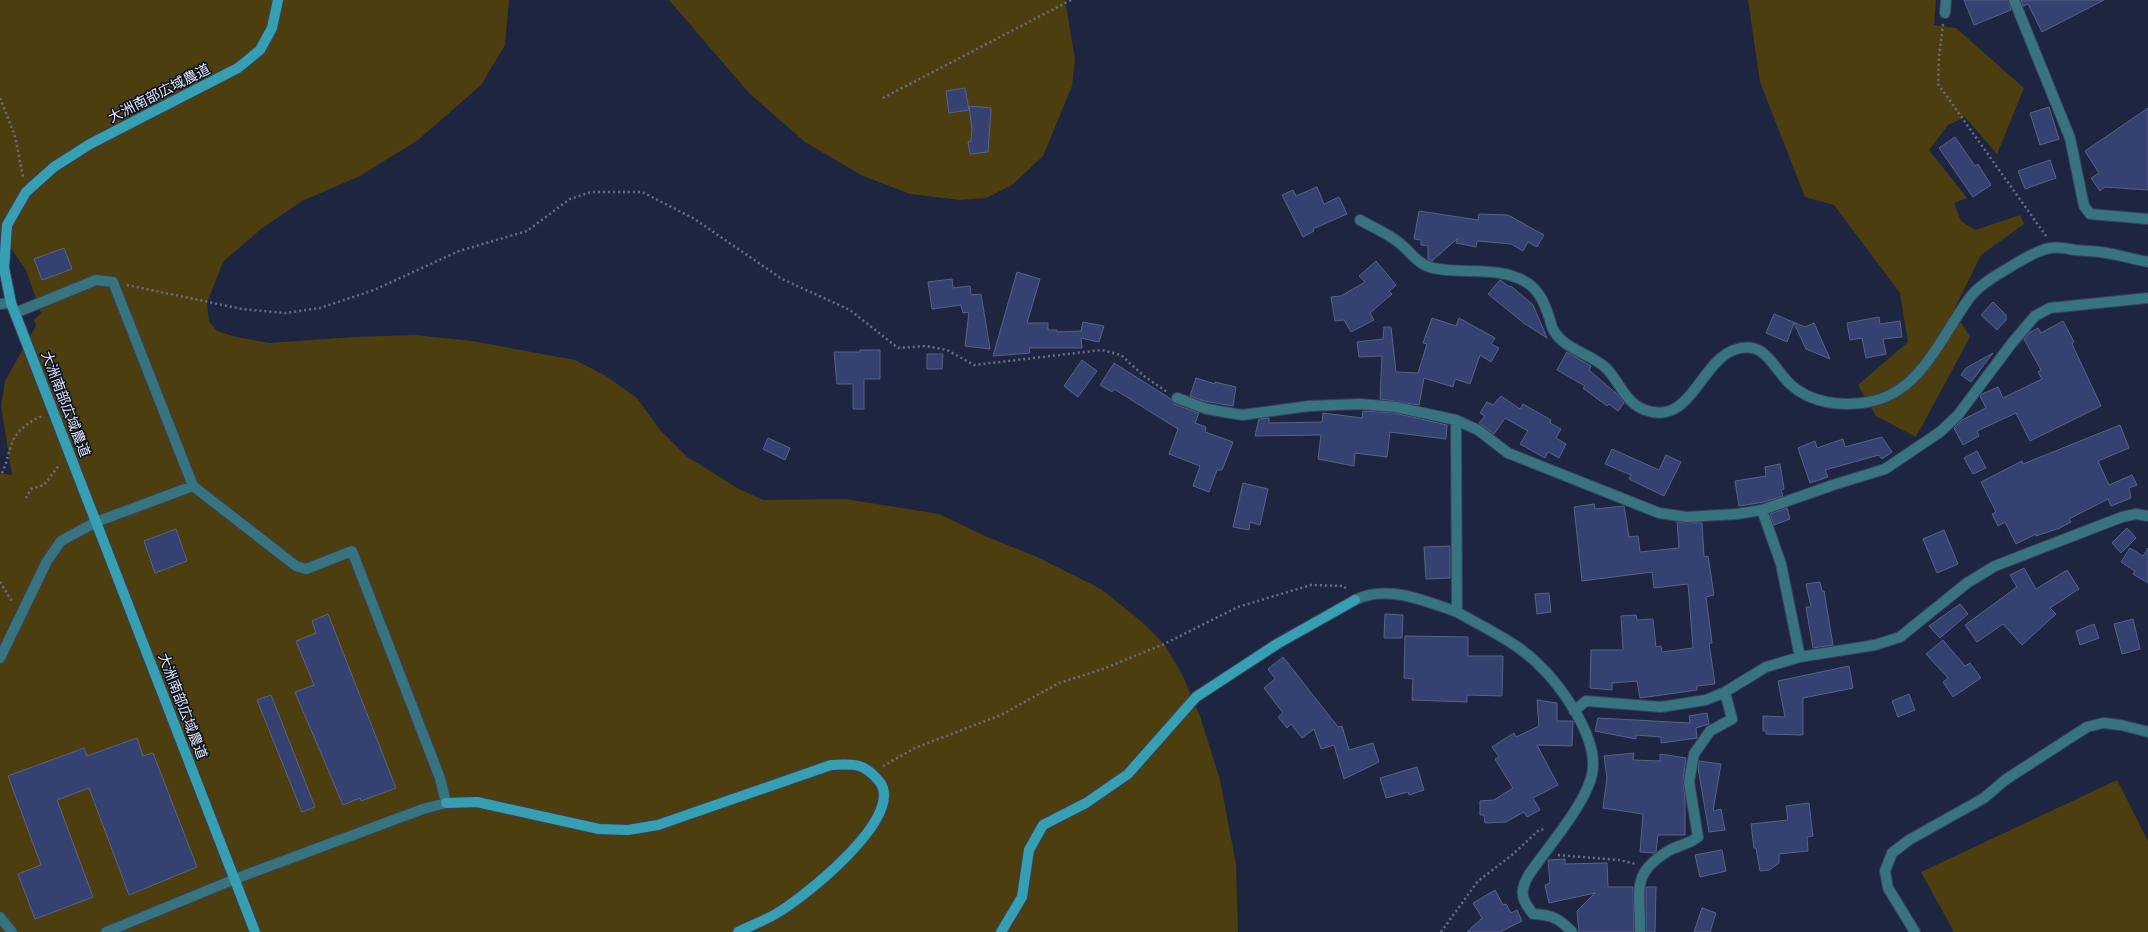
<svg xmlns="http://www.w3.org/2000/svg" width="2148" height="932" font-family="'DM Sans','Noto Sans JP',sans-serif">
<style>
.green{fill:#4d3e10}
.building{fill:#344171;stroke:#596384}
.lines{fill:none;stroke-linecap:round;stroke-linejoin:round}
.street-casing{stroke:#39415b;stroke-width:12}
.secondary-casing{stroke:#39415b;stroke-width:12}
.path{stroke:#687088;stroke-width:2.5;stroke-dasharray:2 3;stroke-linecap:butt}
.street{stroke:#38747f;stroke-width:10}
.secondary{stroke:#36a0b2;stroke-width:10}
.labels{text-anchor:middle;stroke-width:3;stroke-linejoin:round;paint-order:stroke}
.street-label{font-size:14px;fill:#e3eafd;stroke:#0b0f1c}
</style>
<rect width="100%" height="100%" fill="#1d2541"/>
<path class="green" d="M 0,0 L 509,0 L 505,45 L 481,85 L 418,140 L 360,176 L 302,201 L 261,229 L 223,262 L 207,303 L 209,321 L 217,331 L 236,337 L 270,343 L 353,337 L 415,335 L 472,341 L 575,360 L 606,376 L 637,398 L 660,430 L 686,456 L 739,489 L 763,500 L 845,499 L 939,514 L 985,536 L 1035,556 L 1101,589 L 1142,622 L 1164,644 L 1182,674 L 1200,716 L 1220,780 L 1236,864 L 1238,932 L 0,932 L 0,473 L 12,475 L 1,406 L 5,381 L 36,326 L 34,320 L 41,313 L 26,270 L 0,233 Z
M 669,0 L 1065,0 L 1075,59 L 1072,86 L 1043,156 L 1012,185 L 986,198 L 960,200 L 910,194 L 861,175 L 805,142 L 749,93 Z
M 1748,0 L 1936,0 L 1934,25 L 1956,28 L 2024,88 L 1997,154 L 1965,117 L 1948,125 L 1929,150 L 1967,198 L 1954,203 L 1961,221 L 1975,230 L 2020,215 L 2024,224 L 1981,255 L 1954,310 L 1970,337 L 1916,437 L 1876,416 L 1858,385 L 1908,342 L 1900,293 L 1834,205 L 1805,197 L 1760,82 Z
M 2117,780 L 2148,841 L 2148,932 L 1954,932 L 1921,872 Z"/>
<path class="building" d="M 1964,0 L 2008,0 L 2011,10 L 1974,25 Z
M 2021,0 L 2104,0 L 2042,32 L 2028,4 L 2023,6 Z
M 965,88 L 969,110 L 949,113 L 946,91 Z
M 969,106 L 991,108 L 988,152 L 970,154 L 968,142 L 971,141 L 972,129 Z
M 2049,107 L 2059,139 L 2040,145 L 2030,113 Z
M 2148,108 L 2148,190 L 2105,187 L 2100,191 L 2091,178 L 2099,173 L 2085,151 Z
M 1955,137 L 1975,166 L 1978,164 L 1991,185 L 1973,197 L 1939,148 Z
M 2050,160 L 2056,178 L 2025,189 L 2018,171 Z
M 1317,187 L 1324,204 L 1339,197 L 1347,214 L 1313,229 L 1314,231 L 1303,237 L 1282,195 L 1293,190 L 1296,196 Z
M 1419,211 L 1478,220 L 1479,214 L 1508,215 L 1544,235 L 1537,247 L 1528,242 L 1523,251 L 1511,244 L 1477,241 L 1476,247 L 1456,243 L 1458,238 L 1432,261 L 1428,259 L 1428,246 L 1421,245 L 1421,240 L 1414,239 Z
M 64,248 L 72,269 L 42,280 L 34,259 Z
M 1376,261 L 1396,285 L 1389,291 L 1392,294 L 1370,313 L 1374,320 L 1351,332 L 1344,320 L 1335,321 L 1331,297 L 1341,296 L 1365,282 L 1359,276 Z
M 1017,272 L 1040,279 L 1027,323 L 1048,323 L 1048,330 L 1057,330 L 1057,332 L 1081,331 L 1083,322 L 1104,326 L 1099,342 L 1081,338 L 1082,348 L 1029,348 L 1030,353 L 993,356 Z
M 952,279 L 953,288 L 970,286 L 971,295 L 981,294 L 990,349 L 965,346 L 969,312 L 963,313 L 961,305 L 932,309 L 928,282 Z
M 1500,280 L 1510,287 L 1511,286 L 1533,305 L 1547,338 L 1525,324 L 1488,294 Z
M 1993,302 L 2006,315 L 2006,320 L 1997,330 L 1981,315 Z
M 1774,314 L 1805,327 L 1814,323 L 1830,359 L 1806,349 L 1794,323 L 1787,342 L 1766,333 Z
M 1879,317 L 1880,324 L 1900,321 L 1902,337 L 1883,339 L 1886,354 L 1866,358 L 1862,338 L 1850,340 L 1847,323 Z
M 1432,318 L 1456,326 L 1459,318 L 1495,338 L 1491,344 L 1499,348 L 1491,362 L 1480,355 L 1470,384 L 1455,379 L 1453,387 L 1424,378 L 1419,405 L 1380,399 L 1382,356 L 1359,357 L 1357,342 L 1383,339 L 1384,327 L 1391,327 L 1396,372 L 1418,373 L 1427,344 L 1423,343 Z
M 2063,321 L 2074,342 L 2072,344 L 2101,406 L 2030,441 L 2016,413 L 1977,431 L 1979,436 L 1963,445 L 1954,428 L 1962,420 L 1986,408 L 1980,396 L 1982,394 L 1998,387 L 2003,398 L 2042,379 L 2038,372 L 2041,370 L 2024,339 L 2029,333 L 2038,328 L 2041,333 Z
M 860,350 L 880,350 L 880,379 L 864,379 L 864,409 L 853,409 L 853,384 L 837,384 L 834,352 L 860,352 Z
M 1567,352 L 1591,366 L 1589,370 L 1618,395 L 1624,403 L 1618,411 L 1609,404 L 1607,406 L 1583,388 L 1585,386 L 1557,370 Z
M 1993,353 L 1971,382 L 1961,375 L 1966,368 Z
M 927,354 L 943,354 L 942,369 L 927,369 Z
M 1082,360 L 1097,371 L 1078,397 L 1064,386 Z
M 1114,363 L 1171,399 L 1174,404 L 1199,413 L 1195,423 L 1206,427 L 1205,432 L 1233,442 L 1222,470 L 1217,470 L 1209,492 L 1193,486 L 1200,466 L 1169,454 L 1178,429 L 1114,389 L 1112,392 L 1100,385 Z
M 1196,378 L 1215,384 L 1215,382 L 1236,387 L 1233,406 L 1204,401 L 1190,396 Z
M 1501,396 L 1520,409 L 1523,404 L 1551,420 L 1550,423 L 1561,429 L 1556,438 L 1566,444 L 1559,458 L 1548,452 L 1545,458 L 1520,444 L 1528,431 L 1505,418 L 1494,434 L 1479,423 L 1485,416 L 1480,413 L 1487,402 L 1493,405 Z
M 1363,411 L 1395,413 L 1447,425 L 1446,439 L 1390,432 L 1387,457 L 1355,453 L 1354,466 L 1318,459 L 1321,435 L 1255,436 L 1259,419 L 1269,418 L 1269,423 L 1322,422 L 1323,413 L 1362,418 Z
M 2120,425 L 2129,448 L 2098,461 L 2109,485 L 2132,475 L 2137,485 L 2129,488 L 2131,498 L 2111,506 L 2108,499 L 2069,519 L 2071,522 L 2060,528 L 2036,536 L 2036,534 L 2016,544 L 2005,522 L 1998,526 L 1992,514 L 1996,512 L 1981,482 L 2022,461 L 2023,464 Z
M 1882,437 L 1892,452 L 1882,459 L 1879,455 L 1825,470 L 1828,477 L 1810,483 L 1798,448 L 1815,441 L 1817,448 L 1843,439 L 1845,447 Z
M 768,438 L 790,448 L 785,460 L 763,449 Z
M 1612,449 L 1659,470 L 1666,455 L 1681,462 L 1664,496 L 1629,479 L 1631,475 L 1605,464 Z
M 1977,451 L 1986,468 L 1973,474 L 1964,458 Z
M 1780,464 L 1784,489 L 1781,490 L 1783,496 L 1764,502 L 1739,506 L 1735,481 L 1766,476 L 1765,467 Z
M 1243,483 L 1268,489 L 1260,525 L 1250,522 L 1249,530 L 1233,527 Z
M 1594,504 L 1595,509 L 1624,506 L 1629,537 L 1638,536 L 1640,552 L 1679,548 L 1677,522 L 1702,523 L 1704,557 L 1708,556 L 1714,595 L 1706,597 L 1712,643 L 1709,643 L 1715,684 L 1697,686 L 1697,690 L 1640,698 L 1637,681 L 1612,683 L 1612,690 L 1590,688 L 1591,650 L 1623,650 L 1621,616 L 1636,615 L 1637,620 L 1653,619 L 1656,647 L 1661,646 L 1662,652 L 1693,648 L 1688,584 L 1654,588 L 1652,572 L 1582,581 L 1574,507 Z
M 1787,508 L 1790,519 L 1774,525 L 1770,514 Z
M 2127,528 L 2136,538 L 2121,553 L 2112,543 Z
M 176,529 L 187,561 L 155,573 L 144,541 Z
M 1944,530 L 1958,564 L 1937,573 L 1923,539 Z
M 1450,546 L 1450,578 L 1426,579 L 1424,547 Z
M 2130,548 L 2143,556 L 2148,548 L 2148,583 L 2133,574 L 2135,571 L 2121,562 Z
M 2024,568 L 2036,589 L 2067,570 L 2079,589 L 2050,608 L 2056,614 L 2022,645 L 2003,624 L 1977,642 L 1965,625 L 2017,587 L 2010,575 Z
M 1820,582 L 1822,591 L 1824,591 L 1833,645 L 1813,648 L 1806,607 L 1811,607 L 1806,584 Z
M 1549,593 L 1551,612 L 1537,614 L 1535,594 Z
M 1960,604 L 1968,614 L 1940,638 L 1929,626 Z
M 328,614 L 396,788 L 361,801 L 360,798 L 343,805 L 295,692 L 314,685 L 296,641 L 316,633 L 312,621 Z
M 1385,614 L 1403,615 L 1402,638 L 1384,638 Z
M 2133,619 L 2140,649 L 2122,654 L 2114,624 Z
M 2094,624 L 2099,638 L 2080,645 L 2076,631 Z
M 1405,636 L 1468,637 L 1468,656 L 1503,656 L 1502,696 L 1467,695 L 1467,702 L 1412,700 L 1413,679 L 1404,678 Z
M 1943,640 L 1965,666 L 1970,663 L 1981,678 L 1953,697 L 1943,682 L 1948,678 L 1926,654 Z
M 1283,657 L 1338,727 L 1342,726 L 1349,750 L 1373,743 L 1379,762 L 1344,779 L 1334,745 L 1321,749 L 1314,729 L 1302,738 L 1291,724 L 1287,728 L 1278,717 L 1283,713 L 1264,688 L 1275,679 L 1268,669 Z
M 1849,666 L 1853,688 L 1803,698 L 1803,735 L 1766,734 L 1766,731 L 1763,731 L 1763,716 L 1785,717 L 1778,681 Z
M 1909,694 L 1915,710 L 1898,717 L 1892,701 Z
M 271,695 L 315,807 L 302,812 L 257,700 Z
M 1537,700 L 1557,703 L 1557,721 L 1573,721 L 1572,746 L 1537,745 L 1558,785 L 1533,798 L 1540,810 L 1527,817 L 1524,812 L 1506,822 L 1485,823 L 1484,815 L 1480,815 L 1480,801 L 1494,800 L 1513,788 L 1495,759 L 1499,757 L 1492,747 L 1514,733 L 1516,737 L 1539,726 Z
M 1707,713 L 1709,724 L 1696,728 L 1697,738 L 1661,743 L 1661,737 L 1636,735 L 1636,739 L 1595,731 L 1598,718 L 1690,723 L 1689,716 Z
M 137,738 L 143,756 L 153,753 L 197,867 L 129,895 L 89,788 L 57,800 L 93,897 L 35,919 L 18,874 L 41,865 L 8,776 L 84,748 L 87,756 Z
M 1634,753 L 1633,760 L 1660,761 L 1660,754 L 1686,758 L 1683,781 L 1685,799 L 1685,835 L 1658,835 L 1656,852 L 1654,853 L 1640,852 L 1643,814 L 1603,808 L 1607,778 L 1604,756 Z
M 1699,761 L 1721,764 L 1713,811 L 1721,809 L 1725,830 L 1709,832 L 1698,768 Z
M 1417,767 L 1424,790 L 1409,795 L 1408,792 L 1386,798 L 1380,778 Z
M 1809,803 L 1813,836 L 1807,837 L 1808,851 L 1779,854 L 1779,863 L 1769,870 L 1760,871 L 1756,848 L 1754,848 L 1751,824 L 1788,820 L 1786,806 Z
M 1722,850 L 1726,871 L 1700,877 L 1695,855 Z
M 1565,859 L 1565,864 L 1607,863 L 1608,887 L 1633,887 L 1634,932 L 1579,932 L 1577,911 L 1595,893 L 1549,903 L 1545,885 L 1550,883 L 1548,860 Z
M 1646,887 L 1656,887 L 1655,932 L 1646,932 Z
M 1495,890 L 1503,905 L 1506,904 L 1511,913 L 1517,910 L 1522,921 L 1500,932 L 1467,932 L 1482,918 L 1473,903 Z
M 1702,908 L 1716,913 L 1710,932 L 1694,932 Z"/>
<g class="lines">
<g class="street-casing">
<path id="street" d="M 2014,0 L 2070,138 L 2084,206 L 2090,214 L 2148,219
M 1945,13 L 1946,0
M 1360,220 C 1371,226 1384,232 1394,239 C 1409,248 1415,264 1433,268 C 1463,275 1502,265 1529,284 C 1540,292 1545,305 1549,317 C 1551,322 1551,327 1554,331 C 1564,349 1591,354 1606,368 C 1620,382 1625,403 1645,410 C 1692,427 1700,359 1737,349 C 1766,341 1772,367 1790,384 C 1810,403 1842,407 1868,402 C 1920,394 1941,337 1968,300 C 1979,284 1999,274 2015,264 C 2025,258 2040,249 2051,248 C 2058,246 2068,249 2075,250 C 2083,251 2092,251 2100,252 C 2116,254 2132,259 2148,262
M 0,304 L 11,303
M 15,313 L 96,280 L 113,282 L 193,486 L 296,566 L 306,569 L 352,551 L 440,778 L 446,803 L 423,809 L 235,879 L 106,932
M 1177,398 L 1207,409 L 1242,415 L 1309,406 L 1360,404 L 1396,407 L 1456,420 L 1478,430 L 1508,453 L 1659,513 L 1687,517 L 1737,514 L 1762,510 L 1833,485 L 1885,469 L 1940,432 L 1958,415 L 2012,343 L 2035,316 L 2050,308 L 2148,298
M 1456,420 L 1457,612 C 1483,627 1514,641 1536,662 C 1560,684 1595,733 1593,767 C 1592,794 1557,836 1541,858 C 1534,868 1525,877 1523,889 C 1521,899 1528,907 1533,914 C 1552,915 1559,918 1572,932
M 1762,510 L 1781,564 L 1800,657
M 1355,600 C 1387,584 1425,601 1457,612
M 0,658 L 47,561 L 61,541 L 96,522 L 193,486
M 1574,711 L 1586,701 L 1661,707 L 1706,700 L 1725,692 L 1766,667 L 1800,657 L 1875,645 L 1900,637 L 1967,583 L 1995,566 L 2122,517 L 2136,514 L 2148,516
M 0,917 L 12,932
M 1640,932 C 1641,891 1629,874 1670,850 C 1680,845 1689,844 1698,837 L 1689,782 L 1694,754 L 1710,731 L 1732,719 L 1725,692
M 1915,932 L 1888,888 L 1885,871 L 1892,853 L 1909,840 L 1984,798 L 2005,780 L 2087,727 L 2103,723 L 2121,725 L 2148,732"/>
</g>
<g class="secondary-casing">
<path id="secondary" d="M 446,803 L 477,802 L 599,829 L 628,830 L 658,825 L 831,765 C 854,764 863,762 879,781 C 908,816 801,900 774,915 C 763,921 750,926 738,932
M 255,932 L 11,303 L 4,268 L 7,225 L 26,192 L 54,167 L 90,144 L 238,68 L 260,50 L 272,28 L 278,0
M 1001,932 L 1022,897 L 1029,850 L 1043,825 L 1086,803 L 1128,774 L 1196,697 L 1277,644 L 1355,600"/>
</g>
<path class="path" d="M 1943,24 L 1939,57 L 1938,84 L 2046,236
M 0,98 L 15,136 L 23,177
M 883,98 L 1071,0
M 127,285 L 242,309 L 285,313 L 320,308 L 374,290 L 459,251 L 527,231 L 570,199 L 591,192 L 642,192 L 693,218 L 782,279 L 850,310 L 898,348 L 926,346 L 947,350 L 974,365 L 1102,350 L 1121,355 L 1144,376 L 1167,392
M 2,473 C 7,463 8,453 12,443 C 17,430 30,421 42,416
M 26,498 L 31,489 L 44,485 L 60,464
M 0,582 L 13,603
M 883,766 L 915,748 L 1001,715 L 1059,683 L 1103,669 L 1164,644 L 1238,607 L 1311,585 L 1344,586 L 1347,590
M 1558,855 L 1619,860 L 1636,864
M 1441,932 L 1478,881 L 1512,855 L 1539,830 L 1546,829"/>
<use href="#street" class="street"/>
<use href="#secondary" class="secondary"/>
</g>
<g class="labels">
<g class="street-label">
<text transform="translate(159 93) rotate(-27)" y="5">大洲南部広域農道</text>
<text transform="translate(66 404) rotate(69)" y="5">大洲南部広域農道</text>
<text transform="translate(183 706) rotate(69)" y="5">大洲南部広域農道</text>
</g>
</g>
</svg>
